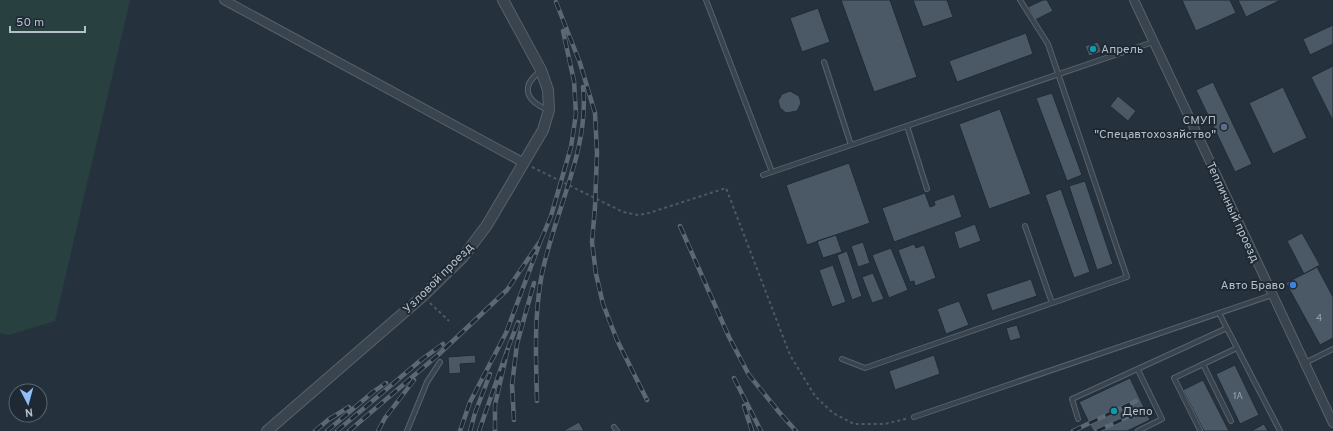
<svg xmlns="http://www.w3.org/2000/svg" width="1333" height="431" font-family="Overpass,sans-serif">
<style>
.green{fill:#284040}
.building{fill:#4b5967;stroke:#202b35}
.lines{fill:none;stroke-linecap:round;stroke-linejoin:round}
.service-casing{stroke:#57626c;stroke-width:6}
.minor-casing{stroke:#57626c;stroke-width:10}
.tertiary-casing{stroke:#57626c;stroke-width:12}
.path{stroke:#475d5e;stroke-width:2;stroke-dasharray:3 3;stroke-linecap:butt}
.service{stroke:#39444e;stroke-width:4}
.minor{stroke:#39444e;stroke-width:8}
.tertiary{stroke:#39444e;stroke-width:10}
.rail-casing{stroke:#5b6875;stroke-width:4.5}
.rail{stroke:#1e2933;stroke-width:3;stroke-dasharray:9;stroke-linecap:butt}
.culture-dot{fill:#0f9aa8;stroke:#1e2933;stroke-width:1.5}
.service-dot{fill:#5c6f8a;stroke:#1e2933;stroke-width:1.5}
.shop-dot{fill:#3f7fe0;stroke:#1e2933;stroke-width:1.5}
.labels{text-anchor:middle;stroke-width:4;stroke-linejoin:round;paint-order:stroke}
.number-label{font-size:10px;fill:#9aa6b0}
.poi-label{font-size:12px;fill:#b5bfc9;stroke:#1e2933;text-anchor:start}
.street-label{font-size:12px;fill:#b5bfc9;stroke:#1e2933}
</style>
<rect width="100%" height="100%" fill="#25323e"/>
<path class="green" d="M 0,0 L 130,0 L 55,321 L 9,335 L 0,333 Z"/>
<path class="building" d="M 841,0 L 890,0 L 917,77 L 874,92 Z
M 913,0 L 947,0 L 953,17 L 923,27 Z
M 1043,0 L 1047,0 L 1053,11 L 1035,20 L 1028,7 Z
M 1182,0 L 1230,0 L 1236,13 L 1196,31 Z
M 1238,0 L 1281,0 L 1246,17 Z
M 818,8 L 830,42 L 802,52 L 790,18 Z
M 1333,25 L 1333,44 L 1310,55 L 1303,39 Z
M 1026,33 L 1033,54 L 957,82 L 949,61 Z
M 1098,42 L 1102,52 L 1089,56 L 1085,46 Z
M 1333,66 L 1333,121 L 1311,77 Z
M 1213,82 L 1252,164 L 1235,172 L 1196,90 Z
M 1283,87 L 1307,138 L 1273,154 L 1249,103 Z
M 790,91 L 799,96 L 801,103 L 797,111 L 786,113 L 780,108 L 778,101 L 782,94 Z
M 1052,93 L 1082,175 L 1067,181 L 1036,98 Z
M 1118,96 L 1136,111 L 1128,121 L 1110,106 Z
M 1000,109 L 1031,194 L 989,209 L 959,124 Z
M 849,163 L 870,223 L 807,245 L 786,185 Z
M 1085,181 L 1113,264 L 1097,270 L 1069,186 Z
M 1061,189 L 1090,272 L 1074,278 L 1045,195 Z
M 925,193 L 930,207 L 935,205 L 934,201 L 954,194 L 962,217 L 894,242 L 882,208 Z
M 975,224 L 981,241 L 959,249 L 954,232 Z
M 1302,233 L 1320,265 L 1304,274 L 1287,241 Z
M 836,235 L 842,252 L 823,258 L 817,241 Z
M 863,242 L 870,263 L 858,267 L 851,246 Z
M 914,244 L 916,248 L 924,245 L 936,278 L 915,286 L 914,281 L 910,282 L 898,250 Z
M 891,248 L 908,290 L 889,298 L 872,255 Z
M 847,251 L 862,296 L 852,300 L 837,255 Z
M 833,265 L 846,302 L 832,307 L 819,270 Z
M 1317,267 L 1333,297 L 1333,338 L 1320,345 L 1286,283 Z
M 873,273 L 884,299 L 872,303 L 862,277 Z
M 1031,279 L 1037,296 L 992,311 L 986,294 Z
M 959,301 L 969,325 L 946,334 L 937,309 Z
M 1017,325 L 1021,338 L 1010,341 L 1006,328 Z
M 475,355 L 476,363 L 460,364 L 461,373 L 449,374 L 448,357 Z
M 934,355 L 940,374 L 895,390 L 889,371 Z
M 1235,365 L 1259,415 L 1240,424 L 1216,374 Z
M 1130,378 L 1150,420 L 1127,431 L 1093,431 L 1079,402 Z
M 1203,380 L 1229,431 L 1204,431 L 1183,390 Z
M 579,422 L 584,431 L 563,431 Z
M 1264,424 L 1268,431 L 1251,431 Z"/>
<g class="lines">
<g class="service-casing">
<path id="service" d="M 706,0 L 772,172
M 824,62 L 851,145 L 1153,42
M 541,70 C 536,75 528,81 528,88 C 526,99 540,107 548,110
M 907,126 L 927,189
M 763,175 L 851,145
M 1025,226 L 1052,303
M 1219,313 L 1280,431
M 842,359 L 865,368 L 1127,277 L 1048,44 L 1020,0
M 1305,363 L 1333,349
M 1203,364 L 1231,421
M 1138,370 L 1162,419 L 1138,431
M 914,417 L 1272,295
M 1078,419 L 1072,399 L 1227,328
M 614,427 L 617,431
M 1200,430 L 1174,378 L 1237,348
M 407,431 L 427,382 L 440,362"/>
</g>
<g class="minor-casing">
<path id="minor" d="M 224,0 L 524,163
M 1134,0 L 1333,423"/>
</g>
<g class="tertiary-casing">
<path id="tertiary" d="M 267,431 L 423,296 L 463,257 L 487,225 L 543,130 L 549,110 L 548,90 L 541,70 L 503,0"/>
</g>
<path class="path" d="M 532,167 L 623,212 L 638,215 L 649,213 L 726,188 L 790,355 L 815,396 L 833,413 L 854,424 L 885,424 L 909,418
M 430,303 L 449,321"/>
<use href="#service" class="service"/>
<use href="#minor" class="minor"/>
<use href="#tertiary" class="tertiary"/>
<g class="rail-casing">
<path id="rail" d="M 556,2 L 580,63 L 595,113 L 597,153 L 595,207 L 592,242 L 596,274 L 603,304 L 617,340 L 647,400
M 680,226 L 729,337 L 749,375 L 779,412 L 796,431
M 541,240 L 551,216 L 571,147 L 576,114 L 574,81 L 563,31
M 508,348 L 518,322
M 734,378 L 761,431
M 537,401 C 536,360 534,319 541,279 C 552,216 590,151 583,87
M 744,406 L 752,431
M 514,420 L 512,385 L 517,344 L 534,283
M 315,431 L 328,420 L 349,407
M 327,431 L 373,392 L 386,383
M 337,431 L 421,360 L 443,344
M 349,431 L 438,355 L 507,290 L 541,240 L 506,333 L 470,402 L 460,431
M 378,431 L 385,418 L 414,380
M 470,431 L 475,413 L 490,374
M 479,431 L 508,348 L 495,405 L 495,431
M 1073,431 L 1136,401
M 1097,431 L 1141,411"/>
</g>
<use href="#rail" class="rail"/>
</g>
<g class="culture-dot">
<circle cx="1093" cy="49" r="4"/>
<circle cx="1114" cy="411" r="4"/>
</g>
<circle class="service-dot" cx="1224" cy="127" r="4"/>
<circle class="shop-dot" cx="1293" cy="285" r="4"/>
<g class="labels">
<g class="number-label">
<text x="1319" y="321">4</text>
<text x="1238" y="399">1А</text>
</g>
<g class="poi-label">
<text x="1101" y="53">Апрель</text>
<text x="1216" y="124" text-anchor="end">СМУП<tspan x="1216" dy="14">"Спецавтохозяйство"</tspan></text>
<text x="1285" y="289" text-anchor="end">Авто Браво</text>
<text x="1122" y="415">Депо</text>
</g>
<g class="street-label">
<text transform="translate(1233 212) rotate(65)" y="4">Тепличный проезд</text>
<text transform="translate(438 278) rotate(-45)" y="4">Узловой проезд</text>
</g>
</g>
<g transform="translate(28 403) rotate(174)"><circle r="19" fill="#1e2933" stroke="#5a656f"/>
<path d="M0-3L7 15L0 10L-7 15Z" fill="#8fbff5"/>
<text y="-6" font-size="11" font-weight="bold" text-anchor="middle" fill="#b5bfc9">N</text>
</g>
<path d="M10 26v6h75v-6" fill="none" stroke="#b5bfc9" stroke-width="2"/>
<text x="16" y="26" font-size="12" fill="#b5bfc9" stroke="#1e2933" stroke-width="3" paint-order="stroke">50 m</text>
</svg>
